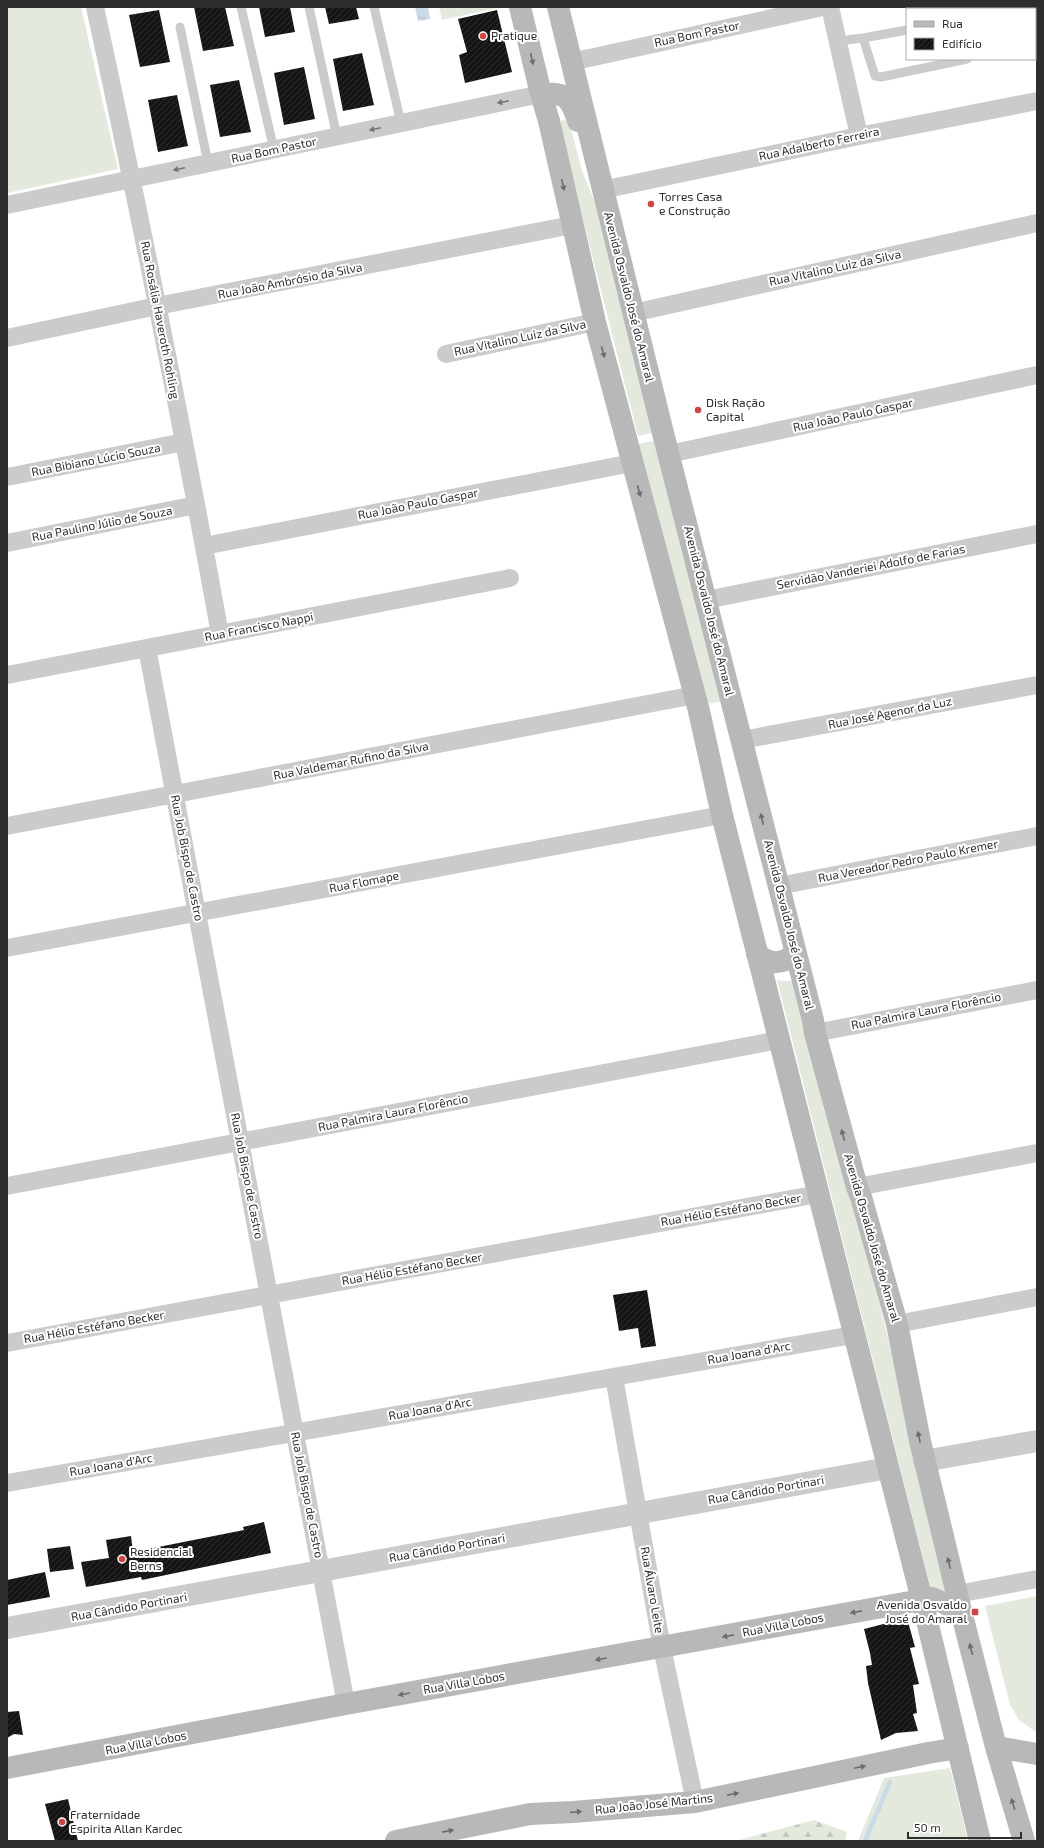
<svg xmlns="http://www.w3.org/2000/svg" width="1044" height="1848" font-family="'Exo 2',sans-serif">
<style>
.grass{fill:#e3eadd}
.forest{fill:url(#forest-firs)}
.water{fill:url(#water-ripples)}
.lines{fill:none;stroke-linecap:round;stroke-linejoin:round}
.stream{stroke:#cbdae8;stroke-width:4.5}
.building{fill:url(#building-hatch)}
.service{stroke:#cbcbcb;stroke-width:9}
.minor{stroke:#cbcbcb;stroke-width:18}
.tertiary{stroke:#cbcbcb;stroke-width:22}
.secondary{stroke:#b8b8b8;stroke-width:22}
.oneway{fill:#6c6c6c}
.oneway2{fill:#757575}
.poi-dot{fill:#d34442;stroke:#fff;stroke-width:1.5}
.labels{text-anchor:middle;stroke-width:4;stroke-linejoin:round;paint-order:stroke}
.street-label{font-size:12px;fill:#2e2e2e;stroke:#fff}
.poi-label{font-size:12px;fill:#2e2e2e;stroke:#fff;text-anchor:start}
</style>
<defs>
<pattern id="forest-firs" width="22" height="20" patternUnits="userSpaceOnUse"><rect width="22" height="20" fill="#e3eadd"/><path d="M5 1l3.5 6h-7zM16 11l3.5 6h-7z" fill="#c3c9be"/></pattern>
<pattern id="water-ripples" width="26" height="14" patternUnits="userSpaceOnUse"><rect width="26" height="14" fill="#cbdae8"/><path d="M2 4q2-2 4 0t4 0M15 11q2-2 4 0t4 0" fill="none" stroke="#afbbc7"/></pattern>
<pattern id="building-hatch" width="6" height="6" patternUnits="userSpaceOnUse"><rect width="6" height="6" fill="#151515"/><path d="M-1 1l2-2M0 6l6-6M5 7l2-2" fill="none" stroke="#2f2f2f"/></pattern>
</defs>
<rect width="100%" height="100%" fill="#fff"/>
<path class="grass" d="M 7,7 L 81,7 L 118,169 L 7,193 Z
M 439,7 L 502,7 L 442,20 Z
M 562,120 L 569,121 L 582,171 L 604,224 L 655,432 L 638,436 L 559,125 Z
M 658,440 L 725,701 L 706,704 L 638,444 Z
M 777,980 L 787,981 L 797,980 L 956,1605 L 931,1590 Z
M 1037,1596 L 1037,1732 L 1036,1732 L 1019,1720 L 1010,1705 L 985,1606 Z
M 950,1768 L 968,1841 L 858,1841 L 884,1778 Z"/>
<path class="forest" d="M 814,1820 L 847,1832 L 845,1841 L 735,1841 Z"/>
<path class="water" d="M 415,7 L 428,7 L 430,19 L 418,21 Z"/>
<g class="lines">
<path class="stream" d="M 865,1841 L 890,1782"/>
</g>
<path class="building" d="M 194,7 L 225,7 L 234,46 L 203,51 Z
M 259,7 L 290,7 L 295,32 L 265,37 Z
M 325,7 L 356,7 L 359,19 L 329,24 Z
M 159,10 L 170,62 L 140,67 L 129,15 Z
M 497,10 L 512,72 L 465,83 L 459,55 L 467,52 L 458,19 Z
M 362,53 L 374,105 L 343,111 L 333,59 Z
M 304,67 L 315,119 L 284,125 L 274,73 Z
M 239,80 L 251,132 L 220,137 L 210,85 Z
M 177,95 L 188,146 L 158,152 L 148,100 Z
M 647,1290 L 656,1346 L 641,1348 L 638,1328 L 619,1331 L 613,1295 Z
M 264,1522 L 271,1553 L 142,1580 L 141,1577 L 86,1587 L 81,1562 L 109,1558 L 106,1540 L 131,1536 L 133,1552 L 244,1530 L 243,1527 Z
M 70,1546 L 74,1569 L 50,1572 L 47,1549 Z
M 45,1572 L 50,1597 L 7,1605 L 7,1580 Z
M 907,1618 L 915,1647 L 910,1648 L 919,1684 L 913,1685 L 917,1713 L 913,1714 L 918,1731 L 896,1733 L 881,1740 L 868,1683 L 866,1666 L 872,1665 L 870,1653 L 864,1629 Z
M 19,1711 L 23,1735 L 14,1734 L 7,1738 L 7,1712 Z
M 68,1799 L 78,1841 L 55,1841 L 45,1804 Z"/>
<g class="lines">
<path class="service" d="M 241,7 L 274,150
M 309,7 L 337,137
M 374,7 L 401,123
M 180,27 L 208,163
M 863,38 L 875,76 L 881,77 L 967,59
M 838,41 L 863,38 L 907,30"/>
<path class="minor" d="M 95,7 C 140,215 182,424 220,634
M 830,7 L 859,136
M 571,62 L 823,7
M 602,190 L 859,136 L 1037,101
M 7,205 L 541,94
M 633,313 L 1037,223
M 7,338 L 157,306 L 572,225
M 446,354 L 595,322
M 669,454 L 1037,375
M 7,477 L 184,442
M 7,543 L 196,505
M 204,546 L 632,463
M 706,600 L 1037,534
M 147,648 L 346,1704
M 7,675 L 510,578
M 742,740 L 1037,685
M 7,826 L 695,695
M 778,886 L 1037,836
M 7,948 L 722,815
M 815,1033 L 1037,990
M 7,1186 L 779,1040
M 857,1187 L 1037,1153
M 897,1324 L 1037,1297
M 7,1343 L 818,1194
M 614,1377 L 662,1648 L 695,1802
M 7,1483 L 853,1335
M 957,1594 L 1037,1579"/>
<path class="tertiary" d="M 924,1461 L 1037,1441
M 7,1628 L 888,1468"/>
<path class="secondary" d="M 520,7 L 541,94 L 549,121 L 595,322 L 699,711 L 722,815 L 922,1600 L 980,1841
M 558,7 L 664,437 L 813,1020 L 815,1033 L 857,1187 L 861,1197 L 897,1324 L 920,1441 L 962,1615 L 996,1747 L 1024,1841
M 541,94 C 566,91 571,99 578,121
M 757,954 C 770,965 783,965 795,953
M 996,1747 L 1037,1754
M 7,1768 L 346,1704 L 932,1598 L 946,1604 L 962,1615
M 396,1841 L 530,1814 L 573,1812 L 695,1802 L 928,1753 L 958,1748"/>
</g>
<defs><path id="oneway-solid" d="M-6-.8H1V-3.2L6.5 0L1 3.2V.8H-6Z"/></defs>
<g class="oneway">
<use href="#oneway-solid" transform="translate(532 59) rotate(77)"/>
<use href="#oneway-solid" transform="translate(563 185) rotate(77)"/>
<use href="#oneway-solid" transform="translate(603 352) rotate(75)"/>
<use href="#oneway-solid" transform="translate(639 491) rotate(75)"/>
<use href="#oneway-solid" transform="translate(762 819) rotate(-104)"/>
<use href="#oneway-solid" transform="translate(843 1135) rotate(-105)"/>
<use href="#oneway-solid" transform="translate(919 1437) rotate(-102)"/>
<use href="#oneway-solid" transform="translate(949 1563) rotate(-104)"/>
<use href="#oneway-solid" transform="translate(856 1612) rotate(169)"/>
<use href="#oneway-solid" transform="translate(728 1636) rotate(169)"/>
<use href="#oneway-solid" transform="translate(971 1649) rotate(-104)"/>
<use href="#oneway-solid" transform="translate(601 1659) rotate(170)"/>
<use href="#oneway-solid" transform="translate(404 1694) rotate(170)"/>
<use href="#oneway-solid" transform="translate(860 1767) rotate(-12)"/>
<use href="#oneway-solid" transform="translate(733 1794) rotate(-12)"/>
<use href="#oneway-solid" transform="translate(1013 1804) rotate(-107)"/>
<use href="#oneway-solid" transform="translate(576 1812) rotate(-4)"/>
<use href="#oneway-solid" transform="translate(448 1831) rotate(-11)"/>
</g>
<g class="oneway2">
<use href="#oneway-solid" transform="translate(503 102) rotate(168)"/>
<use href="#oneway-solid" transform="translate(375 129) rotate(168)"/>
<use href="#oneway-solid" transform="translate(179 169) rotate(168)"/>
</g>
<g class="poi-dot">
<circle cx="483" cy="36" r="4"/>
<circle cx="651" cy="204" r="4"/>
<circle cx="698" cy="410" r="4"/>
<circle cx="122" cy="1559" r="4"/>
<rect x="971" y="1608" width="8" height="8" rx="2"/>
<circle cx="62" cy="1822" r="4"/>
</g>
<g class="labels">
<g class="street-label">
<text transform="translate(697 34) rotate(-12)" y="4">Rua Bom Pastor</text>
<text transform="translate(819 144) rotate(-12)" y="4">Rua Adalberto Ferreira</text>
<text transform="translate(274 150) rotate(-12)" y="4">Rua Bom Pastor</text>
<text transform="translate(835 268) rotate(-12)" y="4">Rua Vitalino Luiz da Silva</text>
<text transform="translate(290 281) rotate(-11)" y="4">Rua João Ambrósio da Silva</text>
<text transform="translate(629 297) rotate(76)" y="4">Avenida Osvaldo José do Amaral</text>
<text transform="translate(160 320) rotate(79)" y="4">Rua Rosália Haveroth Rohling</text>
<text transform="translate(520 338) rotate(-12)" y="4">Rua Vitalino Luiz da Silva</text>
<text transform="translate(853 415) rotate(-12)" y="4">Rua João Paulo Gaspar</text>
<text transform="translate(96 460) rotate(-11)" y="4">Rua Bibiano Lúcio Souza</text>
<text transform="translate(418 504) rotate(-11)" y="4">Rua João Paulo Gaspar</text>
<text transform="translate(102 524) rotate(-11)" y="4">Rua Paulino Júlio de Souza</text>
<text transform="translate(871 567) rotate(-11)" y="4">Servidão Vanderiei Adolfo de Farias</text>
<text transform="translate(709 611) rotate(76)" y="4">Avenida Osvaldo José do Amaral</text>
<text transform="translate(259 627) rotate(-11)" y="4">Rua Francisco Nappi</text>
<text transform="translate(890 713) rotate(-11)" y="4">Rua José Agenor da Luz</text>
<text transform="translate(351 761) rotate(-11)" y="4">Rua Valdemar Rufino da Silva</text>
<text transform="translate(187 858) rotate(79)" y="4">Rua Job Bispo de Castro</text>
<text transform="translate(908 861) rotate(-11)" y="4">Rua Vereador Pedro Paulo Kremer</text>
<text transform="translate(364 882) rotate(-11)" y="4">Rua Flomape</text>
<text transform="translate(789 925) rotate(76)" y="4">Avenida Osvaldo José do Amaral</text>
<text transform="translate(926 1011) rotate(-11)" y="4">Rua Palmira Laura Florêncio</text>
<text transform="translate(393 1113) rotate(-11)" y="4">Rua Palmira Laura Florêncio</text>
<text transform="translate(247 1176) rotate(79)" y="4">Rua Job Bispo de Castro</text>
<text transform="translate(731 1210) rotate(-10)" y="4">Rua Hélio Estéfano Becker</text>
<text transform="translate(872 1238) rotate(74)" y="4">Avenida Osvaldo José do Amaral</text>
<text transform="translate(412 1269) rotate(-10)" y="4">Rua Hélio Estéfano Becker</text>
<text transform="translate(94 1327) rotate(-10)" y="4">Rua Hélio Estéfano Becker</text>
<text transform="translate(749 1353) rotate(-10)" y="4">Rua Joana d'Arc</text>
<text transform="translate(430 1409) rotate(-10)" y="4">Rua Joana d'Arc</text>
<text transform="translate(111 1465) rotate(-10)" y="4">Rua Joana d'Arc</text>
<text transform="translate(766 1490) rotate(-10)" y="4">Rua Cândido Portinari</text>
<text transform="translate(307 1495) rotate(79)" y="4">Rua Job Bispo de Castro</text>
<text transform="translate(447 1548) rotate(-10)" y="4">Rua Cândido Portinari</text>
<text transform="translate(652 1590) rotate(80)" y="4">Rua Álvaro Leite</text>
<text transform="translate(129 1607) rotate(-10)" y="4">Rua Cândido Portinari</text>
<text transform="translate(783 1625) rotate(-11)" y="4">Rua Villa Lobos</text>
<text transform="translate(464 1683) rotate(-10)" y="4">Rua Villa Lobos</text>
<text transform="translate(146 1743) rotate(-11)" y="4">Rua Villa Lobos</text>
<text transform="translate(654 1804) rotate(-6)" y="4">Rua João José Martins</text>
</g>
<g class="poi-label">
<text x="491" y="40">Pratique</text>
<text x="659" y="201">Torres Casa<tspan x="659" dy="14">e Construção</tspan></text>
<text x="706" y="407">Disk Ração<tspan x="706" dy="14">Capital</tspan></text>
<text x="130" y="1556">Residencial<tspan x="130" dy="14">Berns</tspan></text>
<text x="967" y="1609" text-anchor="end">Avenida Osvaldo<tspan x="967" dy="14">José do Amaral</tspan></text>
<text x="70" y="1819">Fraternidade<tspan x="70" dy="14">Espirita Allan Kardec</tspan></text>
</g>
</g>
<rect width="1044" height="1848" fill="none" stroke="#2e2e2e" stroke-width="16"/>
<rect x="906" y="8" width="130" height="52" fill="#ffffff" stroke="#ababab"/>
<rect x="914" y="21" width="20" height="6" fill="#b8b8b8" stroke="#ababab"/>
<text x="942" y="28" font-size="12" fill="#2e2e2e">Rua</text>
<rect x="914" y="38" width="20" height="12" fill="url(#building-hatch)" stroke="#ababab"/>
<text x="942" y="48" font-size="12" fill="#2e2e2e">Edifício</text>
<path d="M908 1832v6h113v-6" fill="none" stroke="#2e2e2e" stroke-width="2"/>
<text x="914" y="1832" font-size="12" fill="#2e2e2e" stroke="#ffffff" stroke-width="3" paint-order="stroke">50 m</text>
</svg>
